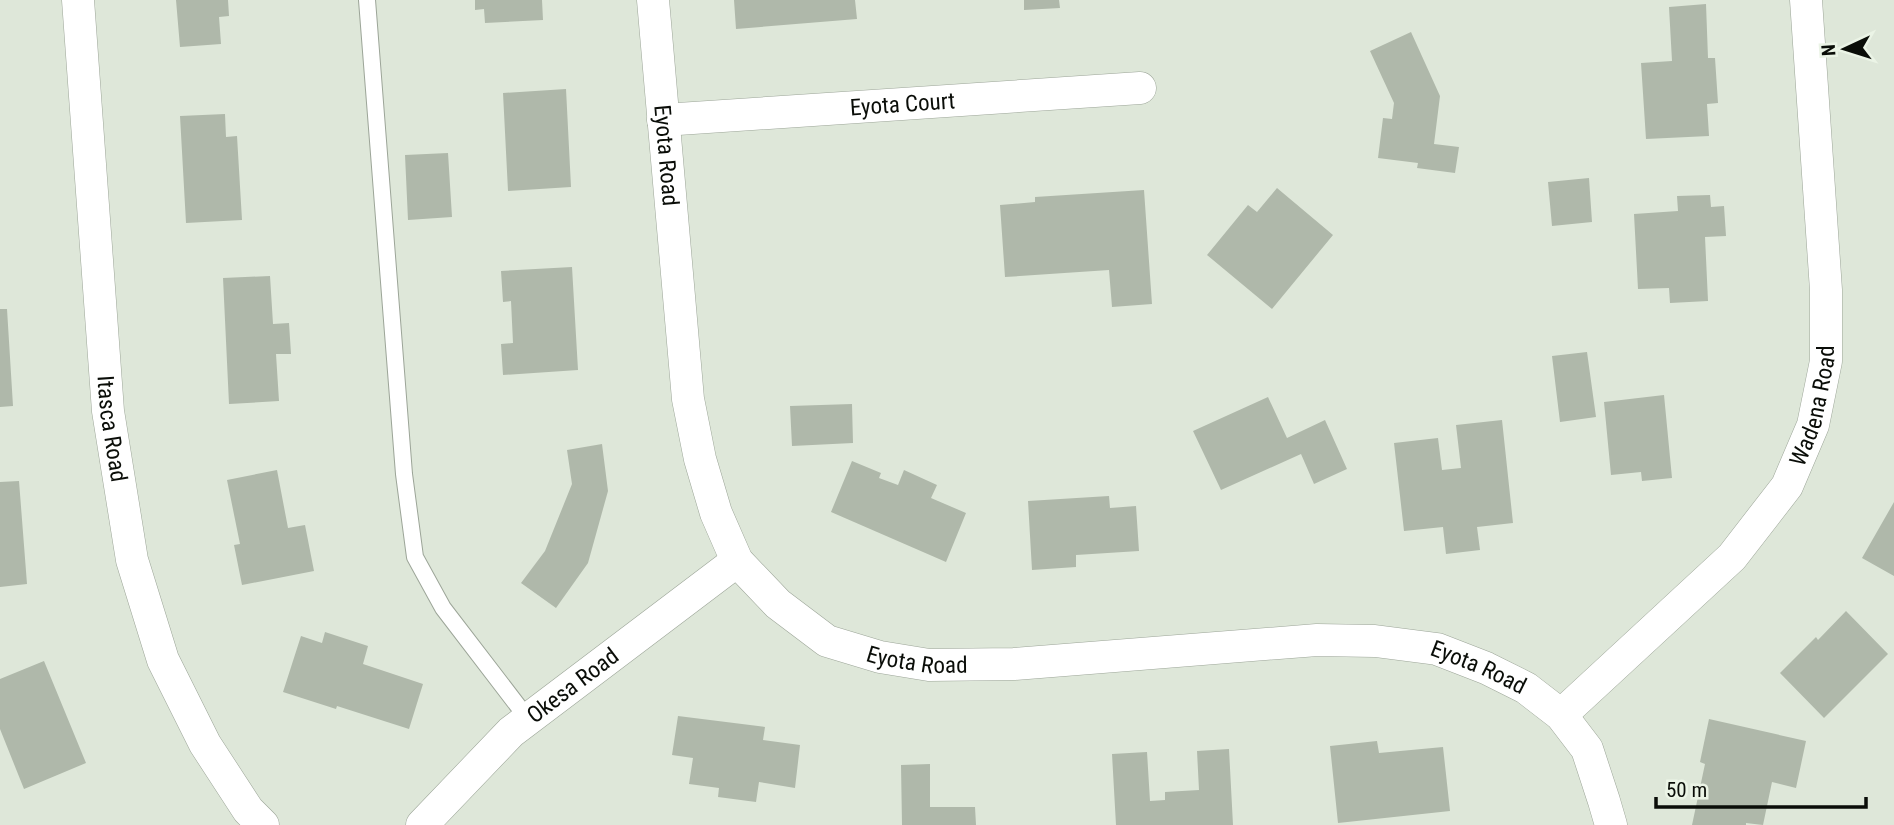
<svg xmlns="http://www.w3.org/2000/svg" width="1894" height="825" font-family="'Roboto Condensed',sans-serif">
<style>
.building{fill:#afb8aa}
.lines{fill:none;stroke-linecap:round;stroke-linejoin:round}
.lane-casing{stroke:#9ca598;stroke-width:18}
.street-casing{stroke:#9ca598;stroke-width:33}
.lane{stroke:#fff;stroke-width:16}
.street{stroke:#fff;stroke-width:32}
.labels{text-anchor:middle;stroke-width:7;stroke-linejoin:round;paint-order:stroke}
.street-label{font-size:23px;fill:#0a0d08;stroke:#ebf4e6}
</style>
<rect width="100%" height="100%" fill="#dee7d9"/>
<path class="building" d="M 176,0 L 228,0 L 229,16 L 219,17 L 221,44 L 180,47 Z
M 475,0 L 542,0 L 543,20 L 485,23 L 484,9 L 475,10 Z
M 734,0 L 855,0 L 857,19 L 736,29 Z
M 1024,0 L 1059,0 L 1060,8 L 1024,10 Z
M 1706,4 L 1708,58 L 1715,58 L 1718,103 L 1707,104 L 1709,136 L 1646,139 L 1641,63 L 1672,61 L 1669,7 Z
M 1411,32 L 1440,96 L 1434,144 L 1459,147 L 1455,173 L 1417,168 L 1418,163 L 1378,158 L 1383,118 L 1392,119 L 1394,103 L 1370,51 Z
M 566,89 L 571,187 L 508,191 L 503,93 Z
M 225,114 L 226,137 L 237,136 L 242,220 L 186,223 L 180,116 Z
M 448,153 L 452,217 L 408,220 L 405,155 Z
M 1589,178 L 1592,222 L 1552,226 L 1548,182 Z
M 1277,188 L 1333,235 L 1272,309 L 1207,255 L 1248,205 L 1257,212 Z
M 1144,190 L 1152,304 L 1112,307 L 1109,270 L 1005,277 L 1000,205 L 1035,202 L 1035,197 Z
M 1710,195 L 1711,207 L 1724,206 L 1726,236 L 1705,237 L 1708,301 L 1670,303 L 1669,288 L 1638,289 L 1634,214 L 1678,211 L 1677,196 Z
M 572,267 L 578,370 L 503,375 L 501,344 L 513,343 L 511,301 L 503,302 L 501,271 Z
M 270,276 L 273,324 L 289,323 L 291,354 L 276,354 L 279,401 L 229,404 L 223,278 Z
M 0,309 L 7,309 L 13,406 L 0,407 Z
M 1587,352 L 1596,417 L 1560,422 L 1552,356 Z
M 1664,395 L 1672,478 L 1642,481 L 1641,472 L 1611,475 L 1604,402 Z
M 1268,397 L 1287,438 L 1325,420 L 1347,469 L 1314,484 L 1301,454 L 1221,490 L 1193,431 Z
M 852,404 L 853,443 L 792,446 L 790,406 Z
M 1502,420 L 1513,523 L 1477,527 L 1480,550 L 1446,554 L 1443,527 L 1404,531 L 1394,443 L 1438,438 L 1442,470 L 1461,468 L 1456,425 Z
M 602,444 L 608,491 L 588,563 L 556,608 L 521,583 L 545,551 L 572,484 L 567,450 Z
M 852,461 L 881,473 L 879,478 L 898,485 L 904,470 L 937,485 L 931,498 L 966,513 L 946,562 L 831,512 Z
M 277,470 L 288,528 L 305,525 L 314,571 L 242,585 L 234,545 L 240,544 L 227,480 Z
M 19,481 L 27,584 L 0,587 L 0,482 Z
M 1109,496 L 1110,508 L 1136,506 L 1139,551 L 1076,555 L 1076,567 L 1032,570 L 1028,501 Z
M 1894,502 L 1894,576 L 1862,558 Z
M 1846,611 L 1888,654 L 1824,718 L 1780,673 L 1816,637 L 1818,640 Z
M 325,632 L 368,646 L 363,664 L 423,684 L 409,729 L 337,706 L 336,709 L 283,692 L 301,636 L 322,643 Z
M 44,661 L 86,763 L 24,789 L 0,729 L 0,679 Z
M 678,716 L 765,727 L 763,740 L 800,745 L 795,788 L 759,782 L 756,802 L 718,797 L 719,788 L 689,784 L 693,758 L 672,755 Z
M 1709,719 L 1806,741 L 1796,788 L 1772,782 L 1763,825 L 1746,823 L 1746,825 L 1692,825 L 1705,764 L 1700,762 Z
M 1377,741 L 1379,753 L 1443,747 L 1450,811 L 1338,823 L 1330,746 Z
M 1229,749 L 1233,825 L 1116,825 L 1112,754 L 1147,752 L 1150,801 L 1165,800 L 1165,792 L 1199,790 L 1197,751 Z
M 930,764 L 930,807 L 975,807 L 976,825 L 902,825 L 901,765 Z"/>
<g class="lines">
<g class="lane-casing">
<path id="lane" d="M 367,0 L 404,474 L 415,557 L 443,608 L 528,719"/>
</g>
<g class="street-casing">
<g id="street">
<path id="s1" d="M 78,0 L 108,411 L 132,560 L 163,660 L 205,744 L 248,810 L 263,825"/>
<path id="s2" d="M 653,0 L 688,399 L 700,459 L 716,513 L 737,561 L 778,604 L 827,641 L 880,657 L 929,665 L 1014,664 L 1317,640 L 1375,641 L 1437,649 L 1486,668 L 1526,688 L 1561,715 L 1587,749 L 1604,801 L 1611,825"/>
<path id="s3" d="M 663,120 L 1140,88"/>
<path id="s4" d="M 1561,715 L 1732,557 L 1787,486 L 1813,425 L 1826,361 L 1826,290 L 1806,0"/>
<path id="s5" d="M 422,825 L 511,732 L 737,561"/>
</g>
</g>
<use href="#lane" class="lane"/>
<use href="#street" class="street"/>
</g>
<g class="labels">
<g class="street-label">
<text dy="8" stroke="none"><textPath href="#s3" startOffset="240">Eyota Court</textPath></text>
<text dy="8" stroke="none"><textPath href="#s2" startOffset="156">Eyota Road</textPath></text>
<text dy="8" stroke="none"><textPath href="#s4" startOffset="408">Wadena Road</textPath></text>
<text dy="8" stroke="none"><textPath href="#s1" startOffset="430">Itasca Road</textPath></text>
<text dy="8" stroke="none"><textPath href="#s2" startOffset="784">Eyota Road</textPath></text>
<text dy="8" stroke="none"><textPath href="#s2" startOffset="1351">Eyota Road</textPath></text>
<text dy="8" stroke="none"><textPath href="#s5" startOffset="206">Okesa Road</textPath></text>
</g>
</g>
<g transform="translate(1845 49) rotate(266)" stroke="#ebf4e6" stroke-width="5" paint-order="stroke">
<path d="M0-5L12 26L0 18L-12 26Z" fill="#0a0d08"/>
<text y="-10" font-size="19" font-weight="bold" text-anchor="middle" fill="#0a0d08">N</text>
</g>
<path d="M1656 797v10h210v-10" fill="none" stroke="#0a0d08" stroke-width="3.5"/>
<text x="1666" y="797" font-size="21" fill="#0a0d08" stroke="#ebf4e6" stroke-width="5" paint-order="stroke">50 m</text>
</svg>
